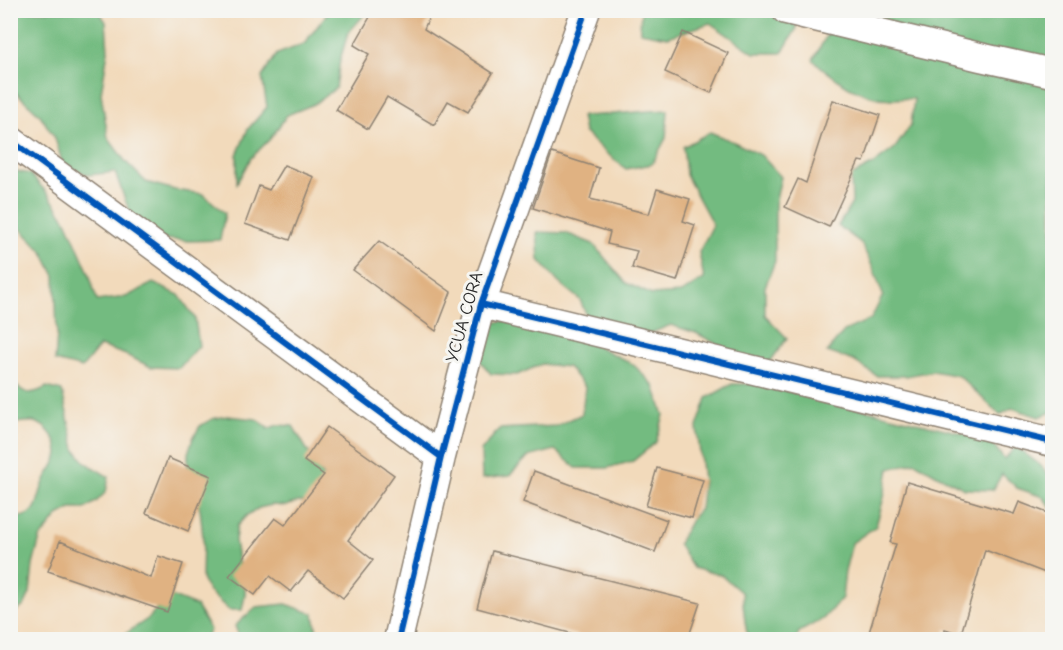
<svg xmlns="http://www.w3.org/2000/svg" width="1063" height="650" font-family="'Comic Neue',sans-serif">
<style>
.forest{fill:#73bb80;stroke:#4f7356;stroke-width:1.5}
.building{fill:#e0b282}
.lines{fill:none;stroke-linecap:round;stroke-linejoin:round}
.minor-casing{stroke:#8e8273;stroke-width:31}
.minor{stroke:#fff;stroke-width:28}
.cycleway-casing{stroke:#f6f6f2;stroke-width:10}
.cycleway{stroke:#0057b8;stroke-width:6}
.labels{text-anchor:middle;stroke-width:6;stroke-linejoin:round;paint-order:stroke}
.street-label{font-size:18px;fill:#2b2b2b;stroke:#f6f6f2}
</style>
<rect width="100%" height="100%" fill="#f6f6f2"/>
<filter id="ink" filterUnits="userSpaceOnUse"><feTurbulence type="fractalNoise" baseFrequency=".0167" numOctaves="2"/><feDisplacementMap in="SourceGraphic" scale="12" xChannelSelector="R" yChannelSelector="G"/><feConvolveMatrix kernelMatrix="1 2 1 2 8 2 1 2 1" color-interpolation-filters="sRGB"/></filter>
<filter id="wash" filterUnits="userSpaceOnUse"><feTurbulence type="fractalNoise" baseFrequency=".008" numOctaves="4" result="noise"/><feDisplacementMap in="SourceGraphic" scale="24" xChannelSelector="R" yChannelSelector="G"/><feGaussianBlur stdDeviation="1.35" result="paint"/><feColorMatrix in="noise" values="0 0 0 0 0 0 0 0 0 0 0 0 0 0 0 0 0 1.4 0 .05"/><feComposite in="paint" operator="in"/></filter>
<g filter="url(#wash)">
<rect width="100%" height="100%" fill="#f2dabb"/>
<path class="forest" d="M 641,10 L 790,11 L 797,28 L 782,53 L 754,53 L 710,23 L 668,37 L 640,32 Z
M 10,11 L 99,11 L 106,22 L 108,51 L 101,93 L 108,138 L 125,161 L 146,182 L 175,190 L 203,194 L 225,213 L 220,240 L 190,241 L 163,239 L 136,226 L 125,200 L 115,172 L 89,175 L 63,165 L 55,138 L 40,115 L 11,88 Z
M 329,11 L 360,11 L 365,14 L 348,33 L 340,60 L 336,88 L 314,104 L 287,115 L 270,139 L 251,158 L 237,183 L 237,155 L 248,129 L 267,107 L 262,77 L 277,54 L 304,44 Z
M 847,11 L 1052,11 L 1052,412 L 1039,417 L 1012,408 L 1000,415 L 959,376 L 933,371 L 906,376 L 877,376 L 854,361 L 827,352 L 844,331 L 871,319 L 883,295 L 873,268 L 861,243 L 838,226 L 852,203 L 851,176 L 872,165 L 895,148 L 911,125 L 914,99 C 906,98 897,99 889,99 C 858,97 836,80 813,60 L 827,35 Z
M 668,110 L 666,138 L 652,164 L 626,169 L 604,151 L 584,132 L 581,116 C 610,115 639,111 668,110 Z
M 710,132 L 736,143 L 761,155 L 781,177 L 775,204 L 775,261 L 765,287 L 765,315 L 787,338 L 770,362 L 742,365 L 721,346 L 696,333 L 671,325 L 646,335 L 591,326 L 580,300 L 558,282 L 539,260 L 537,232 L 566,233 L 593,244 L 626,283 L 652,295 L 681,293 L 704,279 L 699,252 L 713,225 L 686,175 L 683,147 Z
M 11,170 L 30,174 L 49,195 L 66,220 L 89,273 L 97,301 L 126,297 L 153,283 L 179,295 L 195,318 L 199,346 L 179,368 L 151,367 L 126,355 L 100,346 L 82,368 L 55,361 L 57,333 L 55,276 L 43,252 L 11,219 Z
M 511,319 L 583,339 L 633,364 L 654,386 L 664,415 L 656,442 L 633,461 L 607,468 L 576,468 L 555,450 L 528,457 L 509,476 L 482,479 L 481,451 L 499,429 L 556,426 L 582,414 L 585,387 L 568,367 L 542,364 L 517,375 L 491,374 L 472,351 L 484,325 Z
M 11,380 C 24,395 30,396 47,387 L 62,391 L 75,449 L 85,462 L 109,477 L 106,492 L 96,502 L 85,509 L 71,509 L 58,516 L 40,538 L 33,565 L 30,593 L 24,606 L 11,614 L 11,519 C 42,514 34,506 44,482 C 47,474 54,467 57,458 C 61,444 48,425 34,422 C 27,421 18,423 11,423 Z
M 732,384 L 760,384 L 990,440 L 1004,459 L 1016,447 L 1039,464 L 1052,478 L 1052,509 L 1043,497 L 1017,488 L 1002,474 L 993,490 L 965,489 L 939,476 L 915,462 L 889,469 L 884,497 L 876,526 L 852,543 L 845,571 L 842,598 L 823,619 L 799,632 L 796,639 L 748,639 L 745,622 L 742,593 L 721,575 L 693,568 L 678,544 L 692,518 L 700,509 L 703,480 L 697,427 L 707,398 Z
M 227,416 L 256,419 L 268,427 L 267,429 L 278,425 L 293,426 L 322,475 L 333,485 L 312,502 L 298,502 L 286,506 L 272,505 L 259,508 L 247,515 L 237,526 L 235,540 L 239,568 L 245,581 L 245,595 L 242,610 L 229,610 L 208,591 L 202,579 L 203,537 L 200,509 L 188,468 L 188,453 L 193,438 L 200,426 L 212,419 Z
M 168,595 L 196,606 L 210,630 L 205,639 L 126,639 L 125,634 L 149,618 Z
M 286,604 L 314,614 L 318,639 L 240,639 L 235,626 L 256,607 Z"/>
<g id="blocks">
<path class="building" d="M 374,10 L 432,10 L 424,29 L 493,73 L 468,112 L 448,101 L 434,125 L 387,97 L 368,129 L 336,110 L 369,54 L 354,45 Z
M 683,32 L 728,53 L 711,93 L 665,72 Z
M 833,100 L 880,115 L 864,162 L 859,161 L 829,227 L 785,207 L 798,179 L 806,183 Z
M 552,153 L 599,168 L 590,199 L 649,214 L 657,189 L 690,199 L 683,221 L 695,225 L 677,281 L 632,268 L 637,251 L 607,244 L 610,232 L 533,208 Z
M 284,165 L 314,177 L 290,240 L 245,224 L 259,186 L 269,190 Z
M 379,241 L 451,292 L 436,331 L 353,270 Z
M 327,427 L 394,475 L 348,540 L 373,560 L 343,598 L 308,571 L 291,592 L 270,576 L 255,595 L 229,576 L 275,518 L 285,525 L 324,475 L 304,461 Z
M 168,458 L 211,476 L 188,531 L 146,513 Z
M 657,468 L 703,480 L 692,518 L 646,506 Z
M 534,471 L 667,520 L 655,552 L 523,502 Z
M 907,482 L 1014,514 L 1019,502 L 1053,515 L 1053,576 L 985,550 L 961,634 L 945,629 L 944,639 L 867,639 L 896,544 L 890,543 Z
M 60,541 L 151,578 L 158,556 L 183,564 L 167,612 L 48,571 Z
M 492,551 L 700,603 L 688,639 L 592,639 L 477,608 Z"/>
</g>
</g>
<g filter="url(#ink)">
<use href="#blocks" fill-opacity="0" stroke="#8e8273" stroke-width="1.5"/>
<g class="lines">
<g class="minor-casing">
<path id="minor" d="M 786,10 L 980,57 L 1052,73
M 10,140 L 441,457
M 481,304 L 1052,442
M 398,640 L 441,457 L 481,304 L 586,10"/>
</g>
<use href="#minor" class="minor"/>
<g class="cycleway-casing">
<path id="cycleway" d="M 10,140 L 441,457
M 481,304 L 1052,442
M 398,640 L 441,457 L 481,304 L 586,10"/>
</g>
<use href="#cycleway" class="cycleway"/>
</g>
</g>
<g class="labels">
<g class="street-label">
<text transform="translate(464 317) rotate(-74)" y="6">YCUA CORA</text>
</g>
</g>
<rect width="1063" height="650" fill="none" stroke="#f6f6f2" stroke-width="36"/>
</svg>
